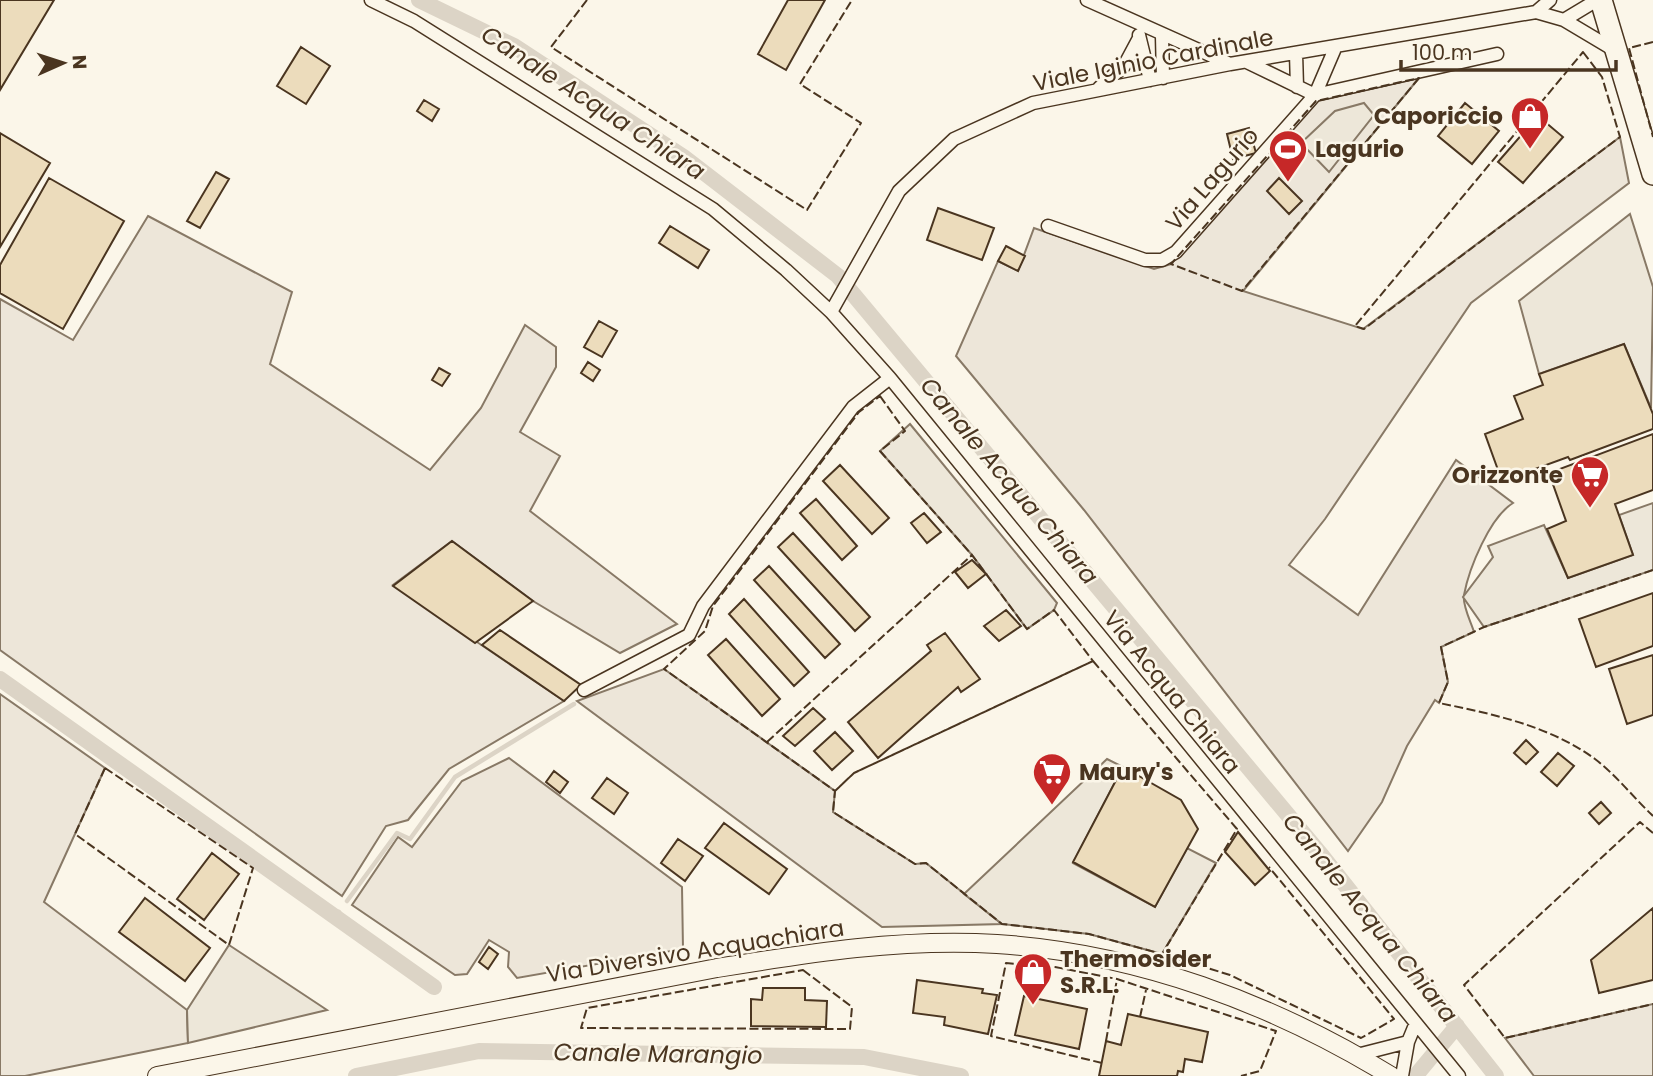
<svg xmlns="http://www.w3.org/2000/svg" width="1653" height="1076" font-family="Poppins,sans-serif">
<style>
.green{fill:#ede6d9;stroke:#887966;stroke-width:2}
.parking{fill:#ede7d9;stroke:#887966;stroke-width:2}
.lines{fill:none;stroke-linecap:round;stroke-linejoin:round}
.stream{stroke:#dcd4c6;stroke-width:4.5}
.canal{stroke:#dcd4c6;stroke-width:16}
.building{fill:#ecdcbc;stroke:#4a3520;stroke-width:2}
.street-casing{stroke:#4a3520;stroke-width:15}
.secondary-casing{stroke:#4a3520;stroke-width:20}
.primary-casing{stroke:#4a3520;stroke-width:24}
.street{stroke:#fbf6e9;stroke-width:12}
.secondary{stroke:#fbf6e9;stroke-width:18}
.primary{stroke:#fbf6e9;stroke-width:21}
.fence{stroke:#4a3520;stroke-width:2;stroke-dasharray:9 3.5;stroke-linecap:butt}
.labels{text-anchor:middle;stroke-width:5;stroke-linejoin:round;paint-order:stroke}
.street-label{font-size:23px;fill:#4a3520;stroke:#fbf6e9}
.poi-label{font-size:23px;font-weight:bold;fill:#4a3520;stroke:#fbf6e9;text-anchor:start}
.water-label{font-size:24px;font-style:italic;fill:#4a3520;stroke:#fbf6e9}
</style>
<rect width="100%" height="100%" fill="#fbf6e9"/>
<path class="green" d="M 1419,78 L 1243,291 L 1363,329 L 1620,137 L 1629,183 L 1471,303 L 1325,519 L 1289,565 L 1358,615 L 1456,460 L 1513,503 C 1490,517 1469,568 1464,595 C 1462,605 1471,622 1474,632 L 1441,647 L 1448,682 L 1439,703 L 1435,700 L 1407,746 L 1382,802 L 1348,851 L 1084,510 L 956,356 L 998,261 L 1018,271 L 1034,228 L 1154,269 L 1171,264 L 1316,101 Z
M 148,216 L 292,292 L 270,364 L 430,470 L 481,408 L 525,325 L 556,347 L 556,367 L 520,432 L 560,456 L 530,511 L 677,624 L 620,653 L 533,601 L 452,541 L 393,585 L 564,701 L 449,769 L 408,820 L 386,826 L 342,896 L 0,650 L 0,299 L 73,340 Z
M 664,669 L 835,791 L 833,812 L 915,864 L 926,863 L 1002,924 L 882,927 L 577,701 Z
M 0,694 L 105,768 L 44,902 L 187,1010 L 188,1043 L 25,1076 L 0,1076 Z
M 509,758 L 682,887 L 683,949 L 517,978 L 508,967 L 509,952 L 489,940 L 467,974 L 455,975 L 352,905 L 398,837 L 412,847 L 462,781 Z
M 1653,1004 L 1653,1076 L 1534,1076 L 1505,1038 Z"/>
<path class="parking" d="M 1364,103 L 1374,115 L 1329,172 L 1301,143 L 1335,111 Z
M 1630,214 L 1653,287 L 1651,408 L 1624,344 L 1539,374 L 1519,301 Z
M 910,424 L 1057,603 L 1054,610 L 1027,629 L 972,555 L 880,451 Z
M 1653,503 L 1653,570 L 1484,627 L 1463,597 L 1493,557 L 1488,546 L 1544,525 L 1568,578 L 1633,555 L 1619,515 Z
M 1107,759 L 1123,767 L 1073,863 L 1155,907 L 1187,848 L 1216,863 L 1162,954 L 1089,934 L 1002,924 L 964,894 Z
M 229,945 L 327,1010 L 188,1043 L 187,1010 Z"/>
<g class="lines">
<path class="stream" d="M 347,901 L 397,833 L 410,839 L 455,777 L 574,704
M 335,917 L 339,912"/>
<path class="canal" d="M 419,0 L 514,46 L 685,158 L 838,276 L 1323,857 L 1496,1076
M 0,679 L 434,987
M 1417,1074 L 1457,1026
M 356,1076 L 479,1051 L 864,1057 L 961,1076"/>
</g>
<path class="building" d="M 0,0 L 54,0 L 0,90 Z
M 788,0 L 825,0 L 786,70 L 758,54 Z
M 301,47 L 330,66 L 306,104 L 277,86 Z
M 424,100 L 439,109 L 432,121 L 417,111 Z
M 1465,103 L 1499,131 L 1472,164 L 1438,136 Z
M 1538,116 L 1563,137 L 1523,183 L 1498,162 Z
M 1249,128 L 1256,153 L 1233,159 L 1227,134 Z
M 0,133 L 50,163 L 0,247 Z
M 216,172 L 229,179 L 200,228 L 187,221 Z
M 49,178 L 124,221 L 63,329 L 0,293 L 0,265 Z
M 1279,178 L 1302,201 L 1289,214 L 1267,191 Z
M 938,208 L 994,228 L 982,260 L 927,240 Z
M 670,226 L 709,250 L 698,268 L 659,243 Z
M 1006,246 L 1025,256 L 1018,271 L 998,261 Z
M 599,321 L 617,331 L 602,357 L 584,347 Z
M 1624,344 L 1653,414 L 1653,429 L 1570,460 L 1568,457 L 1502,481 L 1485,434 L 1523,419 L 1514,396 L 1543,385 L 1539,374 Z
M 588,362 L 600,370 L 593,381 L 581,373 Z
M 439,368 L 450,374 L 442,386 L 432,380 Z
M 1653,434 L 1653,490 L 1615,504 L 1633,555 L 1568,578 L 1547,529 L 1566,521 L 1549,473 Z
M 840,465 L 889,518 L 872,534 L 823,481 Z
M 816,499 L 857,546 L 842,560 L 800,513 Z
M 924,513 L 941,532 L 927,543 L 911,523 Z
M 793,533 L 870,617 L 855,631 L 778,547 Z
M 452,541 L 533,601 L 475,643 L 393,586 Z
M 972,560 L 986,574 L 968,588 L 955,572 Z
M 769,566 L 840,644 L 825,658 L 754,580 Z
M 1653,593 L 1653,646 L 1596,667 L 1579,619 Z
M 744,599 L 809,672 L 794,686 L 729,614 Z
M 1006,610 L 1021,626 L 999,641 L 984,626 Z
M 500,630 L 581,685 L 564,701 L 482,645 Z
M 945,633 L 980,679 L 961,692 L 958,687 L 878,758 L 848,722 L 931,651 L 927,645 Z
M 726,639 L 780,699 L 762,716 L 708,655 Z
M 1653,655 L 1653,715 L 1627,724 L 1609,669 Z
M 813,708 L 825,719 L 795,746 L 783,736 Z
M 835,732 L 853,751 L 832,770 L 814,751 Z
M 1526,740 L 1538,752 L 1526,764 L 1514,753 Z
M 1558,753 L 1574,766 L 1557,786 L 1541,772 Z
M 1123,767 L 1181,800 L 1198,829 L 1155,907 L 1073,862 Z
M 554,771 L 568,782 L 560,793 L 546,782 Z
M 607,778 L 628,793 L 614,814 L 592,798 Z
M 1601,802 L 1611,813 L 1599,824 L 1589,813 Z
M 724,823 L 787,869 L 769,894 L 705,848 Z
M 1238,832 L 1270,871 L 1255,885 L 1225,852 Z
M 678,839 L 703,856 L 685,881 L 661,863 Z
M 212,853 L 239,874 L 204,920 L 177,899 Z
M 145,898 L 210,948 L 185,981 L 119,932 Z
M 1653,908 L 1653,980 L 1599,993 L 1591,960 Z
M 489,947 L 498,954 L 488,969 L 479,962 Z
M 917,980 L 983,989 L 982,993 L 997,995 L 988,1034 L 944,1025 L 945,1017 L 913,1013 Z
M 763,988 L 805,988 L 805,1000 L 827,1001 L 826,1027 L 751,1026 L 751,999 L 762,1000 Z
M 1024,996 L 1087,1009 L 1079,1049 L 1015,1035 Z
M 1128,1014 L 1208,1032 L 1202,1062 L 1185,1059 L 1183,1072 L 1178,1071 L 1177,1076 L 1099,1076 L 1106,1041 L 1121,1045 Z"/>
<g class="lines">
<g class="street-casing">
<path id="street" d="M 371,0 L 414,21 L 713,209 L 786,270 L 831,312 L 890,378 L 1459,1076
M 1087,0 L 1230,64
M 1536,12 L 1550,0
M 1564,20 L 1597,0
M 1139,35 L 1150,80
M 1162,36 L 1163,78
M 1296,53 L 1297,87
M 1247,62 L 1315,95 L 1497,54
M 1099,88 L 1124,66 L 1139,38
M 1048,226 L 1145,260 L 1162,260 L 1176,252 L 1315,95 L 1336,46
M 831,312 L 899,191 L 954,139 L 1033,103 L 1230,64 L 1536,12 L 1564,20 L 1616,51
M 584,690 L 689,635 L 703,606 L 853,407 L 890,378
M 1357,1055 L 1408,1042 L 1415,1025
M 1402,1076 L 1408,1042"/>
</g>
<g class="secondary-casing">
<path id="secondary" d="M 157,1076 L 717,968 C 809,953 903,938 997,944 C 1137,953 1272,1003 1391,1076"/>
</g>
<g class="primary-casing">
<path id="primary" d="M 1601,0 L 1653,174"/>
</g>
<use href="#street" class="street"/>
<use href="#secondary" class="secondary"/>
<use href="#primary" class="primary"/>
<path class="fence" d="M 587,0 L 551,47 L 807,210 L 861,123 L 800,84 L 852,0
M 1653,42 L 1629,48 L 1653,137
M 1583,52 L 1602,77 L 1620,137 L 1364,329 L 1355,326 Z
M 1419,78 L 1242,291 L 1171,264 L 1316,101 Z
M 880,396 L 905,431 L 880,451 L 972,555 L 1027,629 L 1054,610 L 1093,661 L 854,773 L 835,791 L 664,669 L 705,631 L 713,606 L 859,412 Z
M 1653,570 L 1484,627 L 1441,647 L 1448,682 L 1439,703 C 1493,714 1550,726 1595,759 C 1616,775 1634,798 1653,816
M 1093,661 L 1237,829 L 1162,954 L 1089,934 L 1002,924 L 926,863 L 915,864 L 833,812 L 835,791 L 854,773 Z
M 767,742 L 972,555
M 105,768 L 253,868 L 229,945 L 75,834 Z
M 1653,833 L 1640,822 L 1464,985 L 1505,1038 L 1653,1004
M 1162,954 L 1230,975 L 1361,1038 L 1394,1019 L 1269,867
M 803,970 L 852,1007 L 850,1029 L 581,1028 L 587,1008 Z
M 1140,1017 L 1146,990
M 1106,1041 L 1117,979
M 1102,1063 L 991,1036 L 1006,963 L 1055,967 L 1117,979 L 1276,1031 L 1260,1071 L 1241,1076"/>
</g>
<defs>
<g id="shop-pin" transform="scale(2.0125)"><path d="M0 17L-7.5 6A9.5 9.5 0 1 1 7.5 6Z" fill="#c62828" stroke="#fbf6e9"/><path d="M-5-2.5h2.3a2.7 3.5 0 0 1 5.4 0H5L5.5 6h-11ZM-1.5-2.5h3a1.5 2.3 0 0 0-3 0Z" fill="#fff"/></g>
<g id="stadium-pin" transform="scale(2.0125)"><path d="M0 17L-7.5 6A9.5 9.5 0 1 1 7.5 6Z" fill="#c62828" stroke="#fbf6e9"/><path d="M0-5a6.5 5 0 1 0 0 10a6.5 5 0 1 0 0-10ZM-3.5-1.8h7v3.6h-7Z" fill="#fff"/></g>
<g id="supermarket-pin" transform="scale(2.0125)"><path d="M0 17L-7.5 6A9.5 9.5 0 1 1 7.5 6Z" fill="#c62828" stroke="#fbf6e9"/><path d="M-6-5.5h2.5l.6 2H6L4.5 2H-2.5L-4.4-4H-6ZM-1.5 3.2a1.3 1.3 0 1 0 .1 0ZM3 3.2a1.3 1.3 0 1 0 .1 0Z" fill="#fff"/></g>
</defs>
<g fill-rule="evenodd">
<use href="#shop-pin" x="1530" y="116"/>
<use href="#stadium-pin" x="1288" y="149"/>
<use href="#supermarket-pin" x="1590" y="475"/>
<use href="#supermarket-pin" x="1052" y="772"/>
<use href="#shop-pin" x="1033" y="972"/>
</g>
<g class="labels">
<g class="street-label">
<text transform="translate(1153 60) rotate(-11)" y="8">Viale Iginio Cardinale</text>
<text transform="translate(1212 179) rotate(-49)" y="8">Via Lagurio</text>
<text transform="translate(1172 692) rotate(51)" y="8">Via Acqua Chiara</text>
<text transform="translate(695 951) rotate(-9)" y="8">Via Diversivo Acquachiara</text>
</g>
<g class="poi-label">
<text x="1503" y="124" text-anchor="end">Caporiccio</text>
<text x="1315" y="157">Lagurio</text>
<text x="1563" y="483" text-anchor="end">Orizzonte</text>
<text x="1079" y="780">Maury's</text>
<text x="1060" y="967">Thermosider<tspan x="1060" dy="26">S.R.L.</tspan></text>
</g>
<g class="water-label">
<text transform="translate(593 103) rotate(33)" y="8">Canale Acqua Chiara</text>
<text transform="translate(1009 481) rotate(50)" y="8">Canale Acqua Chiara</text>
<text transform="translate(1370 918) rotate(51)" y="8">Canale Acqua Chiara</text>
<text transform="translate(658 1054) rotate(1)" y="8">Canale Marangio</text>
</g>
</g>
<g transform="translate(63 63) rotate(87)" stroke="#fbf6e9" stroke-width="5" paint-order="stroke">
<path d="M0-5L12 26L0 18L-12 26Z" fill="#4a3520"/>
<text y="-10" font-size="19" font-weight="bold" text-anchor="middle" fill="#4a3520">N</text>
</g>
<path d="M1401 60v10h215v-10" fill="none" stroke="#4a3520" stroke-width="3.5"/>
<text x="1412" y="60" font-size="21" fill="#4a3520" stroke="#fbf6e9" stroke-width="5" paint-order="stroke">100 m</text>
</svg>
